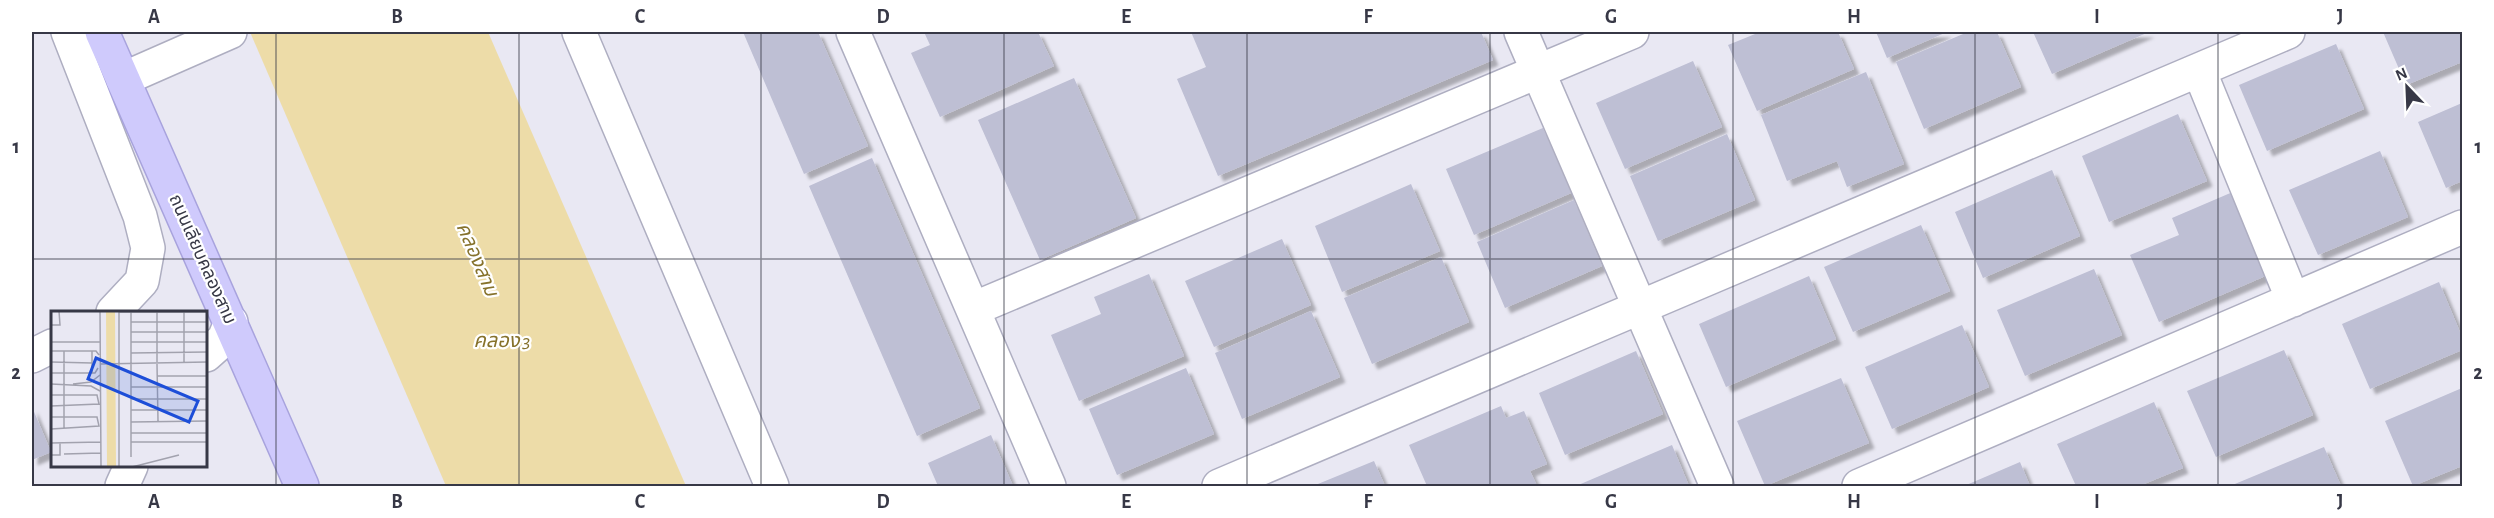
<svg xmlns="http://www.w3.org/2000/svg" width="2494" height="518" font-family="'Alegreya Sans','Noto Sans Thai',sans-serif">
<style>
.water{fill:#eddca8}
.building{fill:#bebfd4;filter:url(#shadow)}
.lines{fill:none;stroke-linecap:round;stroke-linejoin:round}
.minor-casing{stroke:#aeaec1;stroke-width:36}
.secondary-casing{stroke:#a8a3dd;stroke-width:36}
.minor{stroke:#fff;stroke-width:33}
.secondary{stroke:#cfcafc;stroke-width:33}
.grid{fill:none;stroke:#373846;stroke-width:1.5;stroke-opacity:0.55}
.labels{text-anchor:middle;stroke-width:4.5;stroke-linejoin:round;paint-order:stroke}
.street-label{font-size:18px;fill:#373846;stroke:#fff}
.water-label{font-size:20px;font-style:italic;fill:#86722c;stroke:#fff}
.inset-road{fill:none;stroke:#a2a2ae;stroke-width:1.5}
.view{fill:#1d4ed8;fill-opacity:0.15;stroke:#1d4ed8;stroke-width:3}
.inset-edge{fill:none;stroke:#373846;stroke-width:3}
.neatline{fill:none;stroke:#373846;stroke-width:2}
.grid-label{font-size:20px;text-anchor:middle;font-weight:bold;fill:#373846}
</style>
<defs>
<filter id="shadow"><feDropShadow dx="5.5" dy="5.5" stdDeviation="1.5" flood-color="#0004"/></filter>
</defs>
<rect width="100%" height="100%" fill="#e9e8f3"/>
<path class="water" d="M 250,32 L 488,32 L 686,486 L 446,486 Z"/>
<path class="building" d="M 743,32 L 818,32 L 868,146 L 804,174 Z
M 924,32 L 1038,32 L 1054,66 L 940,117 L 911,53 L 930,45 Z
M 1191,32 L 1481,32 L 1493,60 L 1218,176 L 1177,79 L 1206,67 Z
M 1760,32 L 1838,32 L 1854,69 L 1757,111 L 1728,45 Z
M 1876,32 L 1947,32 L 1887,58 Z
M 1968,32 L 1997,32 L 2021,87 L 1924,129 L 1896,62 Z
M 2033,32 L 2149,32 L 2052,74 Z
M 2383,32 L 2462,32 L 2462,62 L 2406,85 Z
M 2336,44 L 2364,109 L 2267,151 L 2239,85 Z
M 1693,61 L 1722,127 L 1625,169 L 1596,103 Z
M 1866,72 L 1904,164 L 1847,187 L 1837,161 L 1787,181 L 1761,115 Z
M 1074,78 L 1136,218 L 1040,260 L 978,120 Z
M 2462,103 L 2462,181 L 2446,188 L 2418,122 Z
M 2178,114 L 2207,181 L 2109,222 L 2082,156 Z
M 1543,128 L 1571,193 L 1474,235 L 1446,169 Z
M 1727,134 L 1755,200 L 1658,241 L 1630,176 Z
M 2380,151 L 2408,217 L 2318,255 L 2289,190 Z
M 872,158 L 980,408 L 917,436 L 809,186 Z
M 2052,170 L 2080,236 L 1983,278 L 1955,212 Z
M 1411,184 L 1440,251 L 1342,292 L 1315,226 Z
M 2235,191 L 2270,274 L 2159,322 L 2130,255 L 2179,235 L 2172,218 Z
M 1574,200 L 1602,266 L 1505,308 L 1477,242 Z
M 1921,225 L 1950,291 L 1853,332 L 1824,267 Z
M 1282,239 L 1311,305 L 1214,347 L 1185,281 Z
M 1441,257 L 1469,322 L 1372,364 L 1344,298 Z
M 2094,269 L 2122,335 L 2025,376 L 1997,310 Z
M 1149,274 L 1184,356 L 1079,401 L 1051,335 L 1101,314 L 1094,297 Z
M 1809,276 L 1836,339 L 1726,387 L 1699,324 Z
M 2439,282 L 2462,337 L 2462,350 L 2370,389 L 2342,324 Z
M 1311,311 L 1340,377 L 1242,419 L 1215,353 Z
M 1962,325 L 1989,387 L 1892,429 L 1865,367 Z
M 2284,350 L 2313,415 L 2216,457 L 2187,391 Z
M 1636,351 L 1663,414 L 1565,455 L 1539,393 Z
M 1186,368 L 1214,434 L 1117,475 L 1089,409 Z
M 1841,378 L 1869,443 L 1765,486 L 1737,421 Z
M 2462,388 L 2462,466 L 2413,486 L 2385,421 Z
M 2154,402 L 2183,468 L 2139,486 L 2076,486 L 2057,444 Z
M 1501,406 L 1506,418 L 1524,411 L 1547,464 L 1530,471 L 1537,486 L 1427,486 L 1409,445 Z
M 32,407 L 51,452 L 32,460 Z
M 991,435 L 1013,486 L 938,486 L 928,463 Z
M 1672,445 L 1689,486 L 1576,486 Z
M 2324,447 L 2341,486 L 2230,486 Z
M 1374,461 L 1385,486 L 1313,486 Z
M 2020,462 L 2030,486 L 1964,486 Z"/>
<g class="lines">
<g class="minor-casing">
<path id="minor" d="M 68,32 L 140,216 L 148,248 L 142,281 L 113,312
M 579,32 L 772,486
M 853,32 L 1049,486
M 1521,32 L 1717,486
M 2199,70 L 2293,300
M 123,79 L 230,32
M 973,309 L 1632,32
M 206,355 L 224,339 L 231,322
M 32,356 L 52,346
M 122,486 L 131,466
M 1219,486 L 2288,32
M 1859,486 L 2462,227"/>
</g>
<g class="secondary-casing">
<path id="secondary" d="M 102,32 L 302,486"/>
</g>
<use href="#minor" class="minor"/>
<use href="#secondary" class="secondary"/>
</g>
<path class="grid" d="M 276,32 L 276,486M 519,32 L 519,486M 761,32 L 761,486M 1004,32 L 1004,486M 1247,32 L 1247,486M 1490,32 L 1490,486M 1733,32 L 1733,486M 1975,32 L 1975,486M 2218,32 L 2218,486M 32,259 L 2462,259"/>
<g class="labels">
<g class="street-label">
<text transform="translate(203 259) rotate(66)" y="6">ถนนเลียบคลองสาม</text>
</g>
<g class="water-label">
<text transform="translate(478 259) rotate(67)" y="7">คลองสาม</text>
<text x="502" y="347">คลอง 3</text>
</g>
</g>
<g transform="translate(51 311)">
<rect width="156" height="156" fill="#e9e8f3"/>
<path d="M 55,0 L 64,0 L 65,156 L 56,156 Z" fill="#eddca8"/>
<path class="inset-road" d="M 49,0 L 50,156M 68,0 L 68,156M 80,0 L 80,146M 68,1 L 156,1M 106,1 L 106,51M 133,1 L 133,51M 80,11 L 156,11M 0,14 L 9,14 L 8,0M 80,21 L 156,21M 0,31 L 49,31M 80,31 L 156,31M 0,40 L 45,40 L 48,44M 13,40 L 13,118M 41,40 L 41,62M 80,42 L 156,41M 0,51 L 41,52M 49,53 L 156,51M 106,53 L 107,110M 0,62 L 44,62 L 47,57M 106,65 L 156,65M 0,73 L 40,75 L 49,80M 22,73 L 40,71 L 49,64M 80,76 L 156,76M 0,84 L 46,84 L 48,93 L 0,95M 80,88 L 156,88M 80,99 L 156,99M 0,106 L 46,106 L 48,115 L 0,118M 80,111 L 156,110M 80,122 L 156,122M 80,131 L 156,131M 0,132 L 50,131M 13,143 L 50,142M 0,144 L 9,144 L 9,132M 81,156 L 128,144"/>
<path class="view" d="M 45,47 L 147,90 L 138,111 L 37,68 Z"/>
<rect width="156" height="156" class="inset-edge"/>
</g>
<rect width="2494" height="518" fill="none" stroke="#ffffff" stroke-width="66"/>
<g transform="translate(2407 87) rotate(337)" stroke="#ffffff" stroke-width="4.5" paint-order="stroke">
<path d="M0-4.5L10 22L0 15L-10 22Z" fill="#373846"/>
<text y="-9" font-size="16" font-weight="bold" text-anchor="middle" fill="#373846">N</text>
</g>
<rect x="33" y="33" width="2428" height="452" class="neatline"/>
<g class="grid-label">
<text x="154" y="23">A</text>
<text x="397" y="23">B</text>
<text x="640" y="23">C</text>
<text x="883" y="23">D</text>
<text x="1126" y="23">E</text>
<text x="1368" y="23">F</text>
<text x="1611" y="23">G</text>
<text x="1854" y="23">H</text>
<text x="2097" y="23">I</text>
<text x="2340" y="23">J</text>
<text x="16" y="153">1</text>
<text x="2478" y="153">1</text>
<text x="16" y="379">2</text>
<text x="2478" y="379">2</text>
<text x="154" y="508">A</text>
<text x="397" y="508">B</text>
<text x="640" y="508">C</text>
<text x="883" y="508">D</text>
<text x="1126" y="508">E</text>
<text x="1368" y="508">F</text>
<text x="1611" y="508">G</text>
<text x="1854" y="508">H</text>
<text x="2097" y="508">I</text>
<text x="2340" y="508">J</text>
</g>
</svg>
